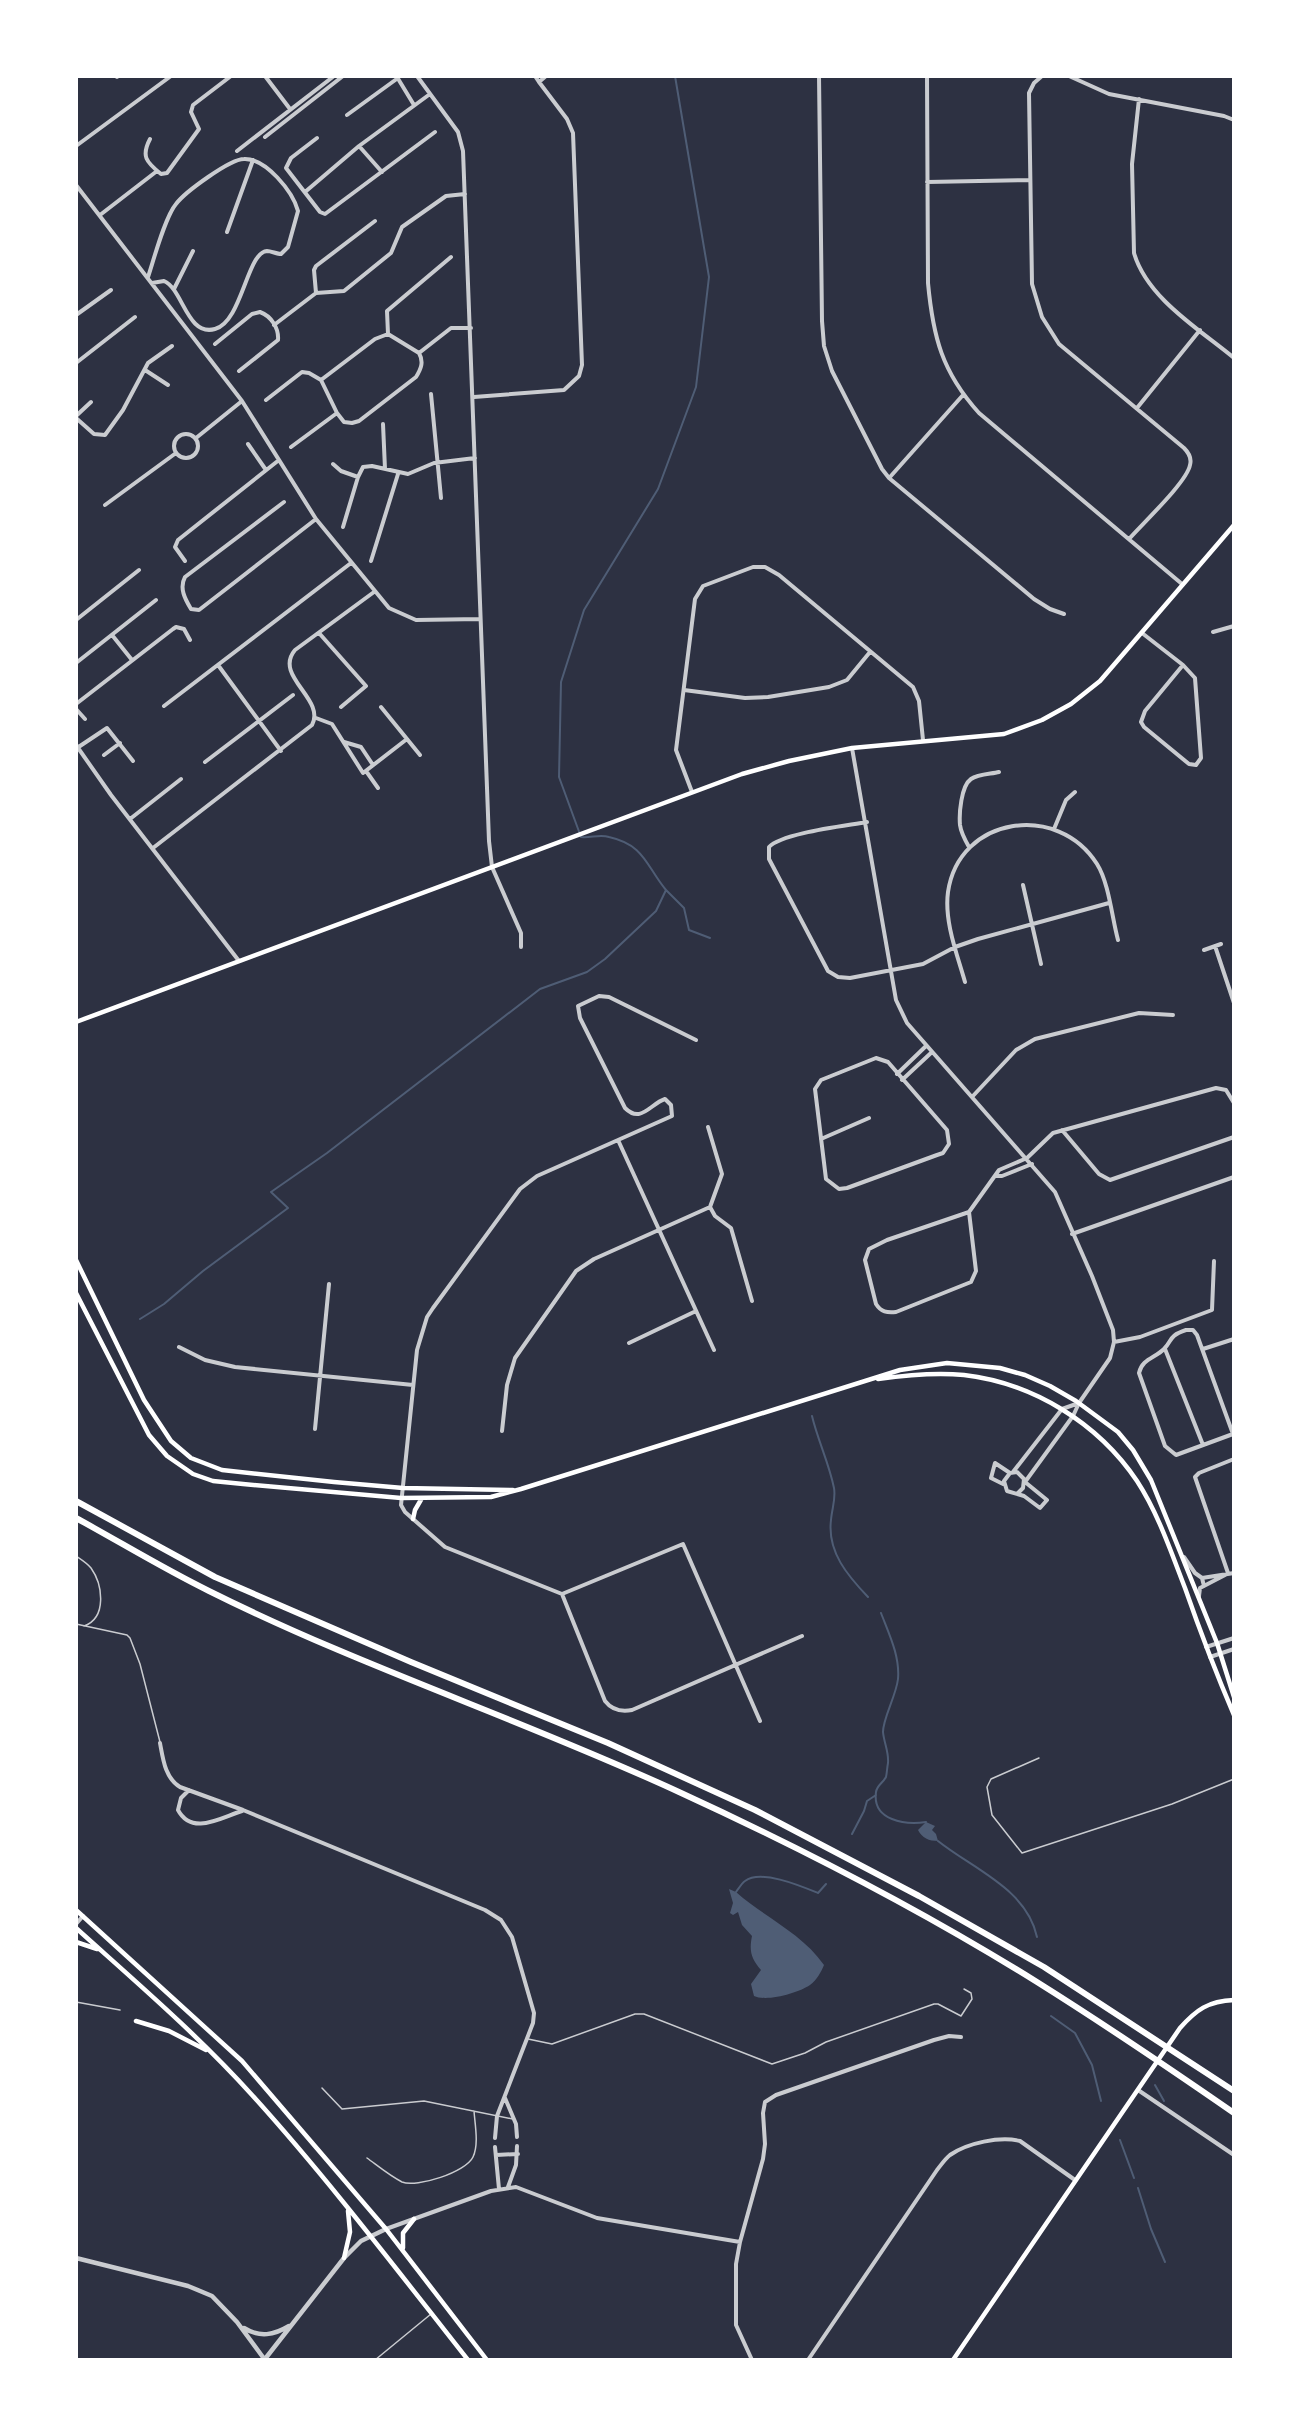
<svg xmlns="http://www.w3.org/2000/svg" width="1310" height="2436" font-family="Montserrat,sans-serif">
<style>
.water{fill:#4f5d75}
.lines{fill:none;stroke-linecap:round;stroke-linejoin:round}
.stream{stroke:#4f5d75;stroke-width:2}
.service{stroke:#caccd0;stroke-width:1.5}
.minor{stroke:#caccd0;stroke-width:4}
.tertiary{stroke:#caccd0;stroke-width:4.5}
.secondary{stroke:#fff;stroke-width:4.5}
.motorway{stroke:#fff;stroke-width:6}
</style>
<rect width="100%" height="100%" fill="#2d3142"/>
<path class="water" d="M 926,1822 L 935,1826 L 932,1830 L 936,1834 L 938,1841 C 929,1841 922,1838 918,1830 Z
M 729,1889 L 736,1892 C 764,1917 802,1933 824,1965 C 821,1972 817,1980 810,1985 C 798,1993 767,2002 754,1996 L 751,1984 L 761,1970 C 751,1958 749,1951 752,1936 L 742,1925 L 738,1912 L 733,1915 L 730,1913 L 733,1903 Z"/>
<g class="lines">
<path class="stream" d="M 666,890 L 684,908 L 689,930 L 710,938
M 140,1319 L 164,1304 L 203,1271 L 288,1208 L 271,1192 L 327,1153 L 540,989 L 587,972 L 605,959 L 656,911 L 666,890 C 646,866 645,845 609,837 C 600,834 591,838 581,837 L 559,777 L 561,682 L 584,610 L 658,489 L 696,387 L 709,277 L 675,76
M 812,1416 C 818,1441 829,1463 834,1488 C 836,1499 832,1508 831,1520 C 827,1552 848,1576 868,1597
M 881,1613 C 889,1634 900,1656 898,1679 C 896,1696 883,1718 883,1732 C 884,1743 889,1752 888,1763 C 887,1768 887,1773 886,1777 C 883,1783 877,1785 876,1792 C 872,1821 906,1825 926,1822
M 852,1834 L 864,1811 L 867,1801 L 876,1795
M 938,1841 C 973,1869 1027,1889 1037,1937
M 736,1892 C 739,1888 742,1883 745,1881 C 761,1869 801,1886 818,1893 L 826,1884
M 1051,2016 L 1075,2033 L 1092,2065 L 1101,2101
M 1155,2085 L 1164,2101
M 1120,2140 L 1134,2178
M 1138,2188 L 1151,2229 L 1165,2262"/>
<path class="service" d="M 76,1556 C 82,1560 87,1563 91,1568 C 103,1585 107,1618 84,1626
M 76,1624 L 127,1635 L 130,1638 L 140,1664 L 160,1742
M 1039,1758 L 991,1779 L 987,1787 L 992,1815 L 1022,1853 L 1172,1804 L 1234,1779
M 76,2002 L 120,2010
M 528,2039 L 552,2044 L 635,2014 L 644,2014 L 772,2064 L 805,2053 L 826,2042 L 934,2004 L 938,2004 L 961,2016 L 972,1999 L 971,1993 L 964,1989
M 322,2088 L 342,2109 L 424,2101 L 513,2119
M 367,2158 C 378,2166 390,2176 402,2182 C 417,2188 466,2172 473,2157 C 479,2144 475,2125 474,2111
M 375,2360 L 431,2314"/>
<path class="minor" d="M 117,76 L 117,77
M 265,76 L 290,109
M 417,76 L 458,132 L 463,151 L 489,841 L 492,867 L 521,933 L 521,947
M 535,76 L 539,82 L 546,76
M 819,76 L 822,321 L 824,346 L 832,371 L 882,469 L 889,478 L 1034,599 L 1050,609 L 1064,614
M 927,76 L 928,283 C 933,337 942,372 979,413 L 1182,584
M 1042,76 L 1034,83 L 1029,93 L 1032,284 L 1042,317 L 1059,344 L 1184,448 C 1189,453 1192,458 1190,465 C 1187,482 1142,524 1129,539
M 1069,76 L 1109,94 L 1224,116 L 1234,120
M 397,77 L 414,105
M 1139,99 L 1132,164 L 1134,253 C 1147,298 1199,329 1234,358
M 347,115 L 398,78
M 265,137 L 343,76
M 317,138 L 291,158 L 286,168 L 320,212 L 325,214 L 435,132
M 150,139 C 141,156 146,162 161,174 L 167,173 L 199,129 L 191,112 L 193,105 L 231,76
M 76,146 L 171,76
M 359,146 L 382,172
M 237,151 L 334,76
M 927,182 L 1030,180
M 76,185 L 242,401 L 316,519 L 389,608 L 416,620 L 480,619
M 305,192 L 359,146 L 430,94
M 100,215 L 157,171
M 227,232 L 253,160
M 148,277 C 154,259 165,217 176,204 C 185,192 230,159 244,159 C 266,158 293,192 298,211 L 288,247 L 281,254 C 277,254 271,251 267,251 C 247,252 242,322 215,329 C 187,337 183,289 164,281 L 152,283
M 174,289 L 193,251
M 316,293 L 314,270 L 316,266 L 375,221
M 76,315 L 111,290
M 274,325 L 316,293 L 344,291 L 391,253 L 402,227 L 446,196 L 465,194
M 388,334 L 375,339 L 321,380 L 337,413 L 344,422 L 352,423 L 359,421 L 416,377 C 421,369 424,362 419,353 L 388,334 L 387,311 L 451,257
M 215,344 L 252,314 L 260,312 C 271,316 279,328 278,340 L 239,371
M 419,353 L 451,328 L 471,328
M 76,363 L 135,317
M 145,370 L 168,385
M 431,394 L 441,498
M 474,397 L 564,390 L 579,376 L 582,365 L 573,133 L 567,119 L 539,82
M 266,400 L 302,372 L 309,373 L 321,380
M 1137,408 L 1200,330
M 76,416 L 91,402
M 76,418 L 94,434 L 105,435 L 123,410 L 148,363 L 172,346
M 383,424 L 385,469
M174 446a12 12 0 1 1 24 0a12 12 0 1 1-24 0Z
M 196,438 L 242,401
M 248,444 L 266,470
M 291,447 L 337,413
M 333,464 L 341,471 L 358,477
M 890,477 L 963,395
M 284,502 L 185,577 C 179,588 185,599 191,609 L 199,610 L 316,519
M 105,505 L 176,453
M 343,527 L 358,477 L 363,467 L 372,466 L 408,474 L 434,463 L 475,458
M 185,561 L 175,547 L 178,540 L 279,460
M 371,561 L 398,474
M 76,620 L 139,570
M 1213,632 L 1234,626
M 319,633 L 366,686 L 341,707
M 1142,633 L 1183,665 L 1195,678 L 1201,758 L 1196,765 L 1189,764 L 1144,727 L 1141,722 L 1145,711 L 1183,665
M 112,635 L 132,660
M 76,663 L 156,600
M 218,665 L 281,751
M 684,690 L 745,698 L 768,697 L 829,687 L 847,680 L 870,652
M 76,704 L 173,629 L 176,627 L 184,629 L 190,640
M 164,706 L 351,563
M 381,707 L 420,755
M 76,709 L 85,719
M 316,718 L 332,724 L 363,773 L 407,739
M 344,742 L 361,747 L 373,765
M 76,745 L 111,795 L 239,961
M 77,748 L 107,728 L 133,761
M 852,748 L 896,1000 L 907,1023 L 1055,1192 L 1092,1276 L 1113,1330 L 1114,1342 L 1110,1358 L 1079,1403 L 1073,1416 L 1025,1482 L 1047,1500 L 1040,1508 L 1024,1496 L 1007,1491 L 1004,1481 L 1010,1473 L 1017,1472 L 1024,1479 L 1023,1488 L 1018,1493
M 104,755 L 120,743
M 205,762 L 293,695
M 366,771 L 378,788
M 692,792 L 676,750 L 695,599 L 703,586 L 753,567 L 765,567 L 779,575 L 913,687 L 919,701 L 923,740
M 130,819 L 181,779
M 867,822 C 845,826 782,833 769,847 L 769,859 L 828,971 L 838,977 L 850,978 L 923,964 L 955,947 L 978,939 L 1109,903
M 1054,829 L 1066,800 L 1075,792
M 969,847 C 965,840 961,833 960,825 C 959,814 961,786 971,779 C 978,774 991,774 999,772
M 153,848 L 312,725 C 326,699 273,676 295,650 L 374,592
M 1023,885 L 1041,964
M 1215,946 L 1234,1003
M 1204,950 L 1221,944
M 965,982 C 957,954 944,921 948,892 C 959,816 1058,802 1097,864 C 1109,883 1112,918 1118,940
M 696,1040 L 609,997 L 599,996 L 578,1006 L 580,1018 L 625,1108 C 641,1124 650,1104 665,1099 L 671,1105 L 672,1116 L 537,1176 L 520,1189 L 433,1308 L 427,1317 L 417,1350 L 401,1505 L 405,1512 L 445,1547 L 562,1594 L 683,1544 L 760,1721
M 876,1058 L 888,1062 L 947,1130 L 949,1144 L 943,1153 L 937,1155 L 847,1188 L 839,1189 L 826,1179 L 815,1089 L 821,1080 Z
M 897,1074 L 926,1046
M 902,1080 L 932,1052
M 972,1097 L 1016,1050 L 1035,1039 L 1139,1013 L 1173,1015
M 708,1127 L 722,1174 L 710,1207
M 1062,1130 L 1099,1174 L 1110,1180 L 1234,1137
M 821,1139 L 869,1118
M 618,1140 L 714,1350
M 996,1176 L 1002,1176 L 1032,1164
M 710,1207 L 715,1216 L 731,1228 L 752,1301
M 969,1212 L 976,1271 L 971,1282 L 896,1312 C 887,1313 881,1312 876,1304 L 865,1260 L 869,1249 L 887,1240 L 969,1212 L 999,1170 L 1027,1158 L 1053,1133 L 1216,1088 L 1226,1090 L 1234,1103
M 1072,1234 L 1234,1177
M 1186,1330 L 1193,1330 L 1197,1335 L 1233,1434 L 1176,1455 L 1165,1446 L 1139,1373 C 1142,1359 1155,1358 1164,1349 C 1173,1340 1168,1336 1186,1330 Z
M 1114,1342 L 1140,1337 L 1212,1310 L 1214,1261
M 629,1343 L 696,1311
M 179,1347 L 205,1360 L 235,1367 L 413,1385
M 1165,1349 L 1203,1445
M 1203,1349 L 1234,1339
M 315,1429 L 329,1284
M 502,1431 L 507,1385 L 515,1358 L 576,1271 L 594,1259 L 710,1207
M 1013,1472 L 1062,1409 L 1079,1403
M 1003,1484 L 991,1478 L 995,1463 L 1010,1473
M 1184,1557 L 1195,1573 L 1202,1578 L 1204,1586
M 1228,1573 L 1195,1477 L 1199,1473 L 1234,1459
M 1202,1578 L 1234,1573
M 562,1594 L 605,1701 C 612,1710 622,1712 632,1710 L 802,1636
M 1199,1596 L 1200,1588 L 1225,1575
M 1206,1647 L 1234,1638
M 1210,1657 L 1234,1649
M 160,1743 C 163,1759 165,1778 180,1787 L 243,1810 L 485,1910 L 501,1920 L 512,1937 L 534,2013 L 533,2023 L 497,2116 L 495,2138
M 189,1790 L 181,1798 L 178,1810 C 192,1836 220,1818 242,1811
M 76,1924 L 83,1916
M 1138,2090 L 1234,2155
M 505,2098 L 516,2124 L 517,2137
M 495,2147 L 499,2189
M 496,2155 L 518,2154
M 508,2187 L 516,2165 L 517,2146
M 386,2229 L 491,2191 L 516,2187 L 597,2218 L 740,2242
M 752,2360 L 736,2325 L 736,2264 L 740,2242 L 763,2159 L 765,2144 L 763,2113 L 765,2102 L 776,2095 L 934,2040 L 949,2036 L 961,2037
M 808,2360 L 937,2170 C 941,2165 945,2159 950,2155 C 967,2143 1000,2136 1020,2141 L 1075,2180"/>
<path class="tertiary" d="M 76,2258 L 188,2286 L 212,2296 L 237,2322 L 265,2360
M 244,2328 C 260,2338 274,2335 289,2326
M 265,2359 L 344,2258 L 361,2241 L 386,2229"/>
<path class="secondary" d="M 76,1022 L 742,774 L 789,761 L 852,748 L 1004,734 L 1042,720 L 1071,704 L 1100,681 L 1234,525
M 76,1260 L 144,1400 L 171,1441 L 191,1458 L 222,1470 L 334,1482 L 403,1488 L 513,1490
M 76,1293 L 149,1435 L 167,1456 L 193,1474 L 213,1481 L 243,1484 L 401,1498 L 491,1497 L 521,1489 L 900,1370 L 947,1363 L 1000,1368 L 1025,1375 L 1050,1386 L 1076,1401 L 1118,1432 L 1133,1450 L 1151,1480 L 1217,1643 L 1234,1697
M 878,1379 C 906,1375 935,1372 964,1375 C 1033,1383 1098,1423 1137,1481 C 1158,1513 1171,1552 1185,1588 C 1200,1631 1216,1673 1234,1715
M 413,1519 L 415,1510 L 422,1498
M 76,1910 L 242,2061 L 386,2229 L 487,2360
M 76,1928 C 136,1982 198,2035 252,2095 C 328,2179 397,2270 468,2360
M 76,1942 L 97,1949
M 136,2021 L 169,2031 L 206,2050
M 403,2248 L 403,2233 L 414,2219
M 344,2258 L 350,2232 L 348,2211
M 953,2360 L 1180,2028 C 1196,2010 1208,2001 1234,2000"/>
<path class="motorway" d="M 76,1501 L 215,1577 L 411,1662 L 608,1743 L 755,1810 L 919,1896 L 1044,1967 L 1234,2091
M 76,1518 C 120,1542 164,1569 209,1591 C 361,1667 524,1720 679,1792 C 801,1848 923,1911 1037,1982 C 1104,2024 1169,2068 1234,2113"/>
</g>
<rect width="1310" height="2436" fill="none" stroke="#ffffff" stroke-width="156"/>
</svg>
